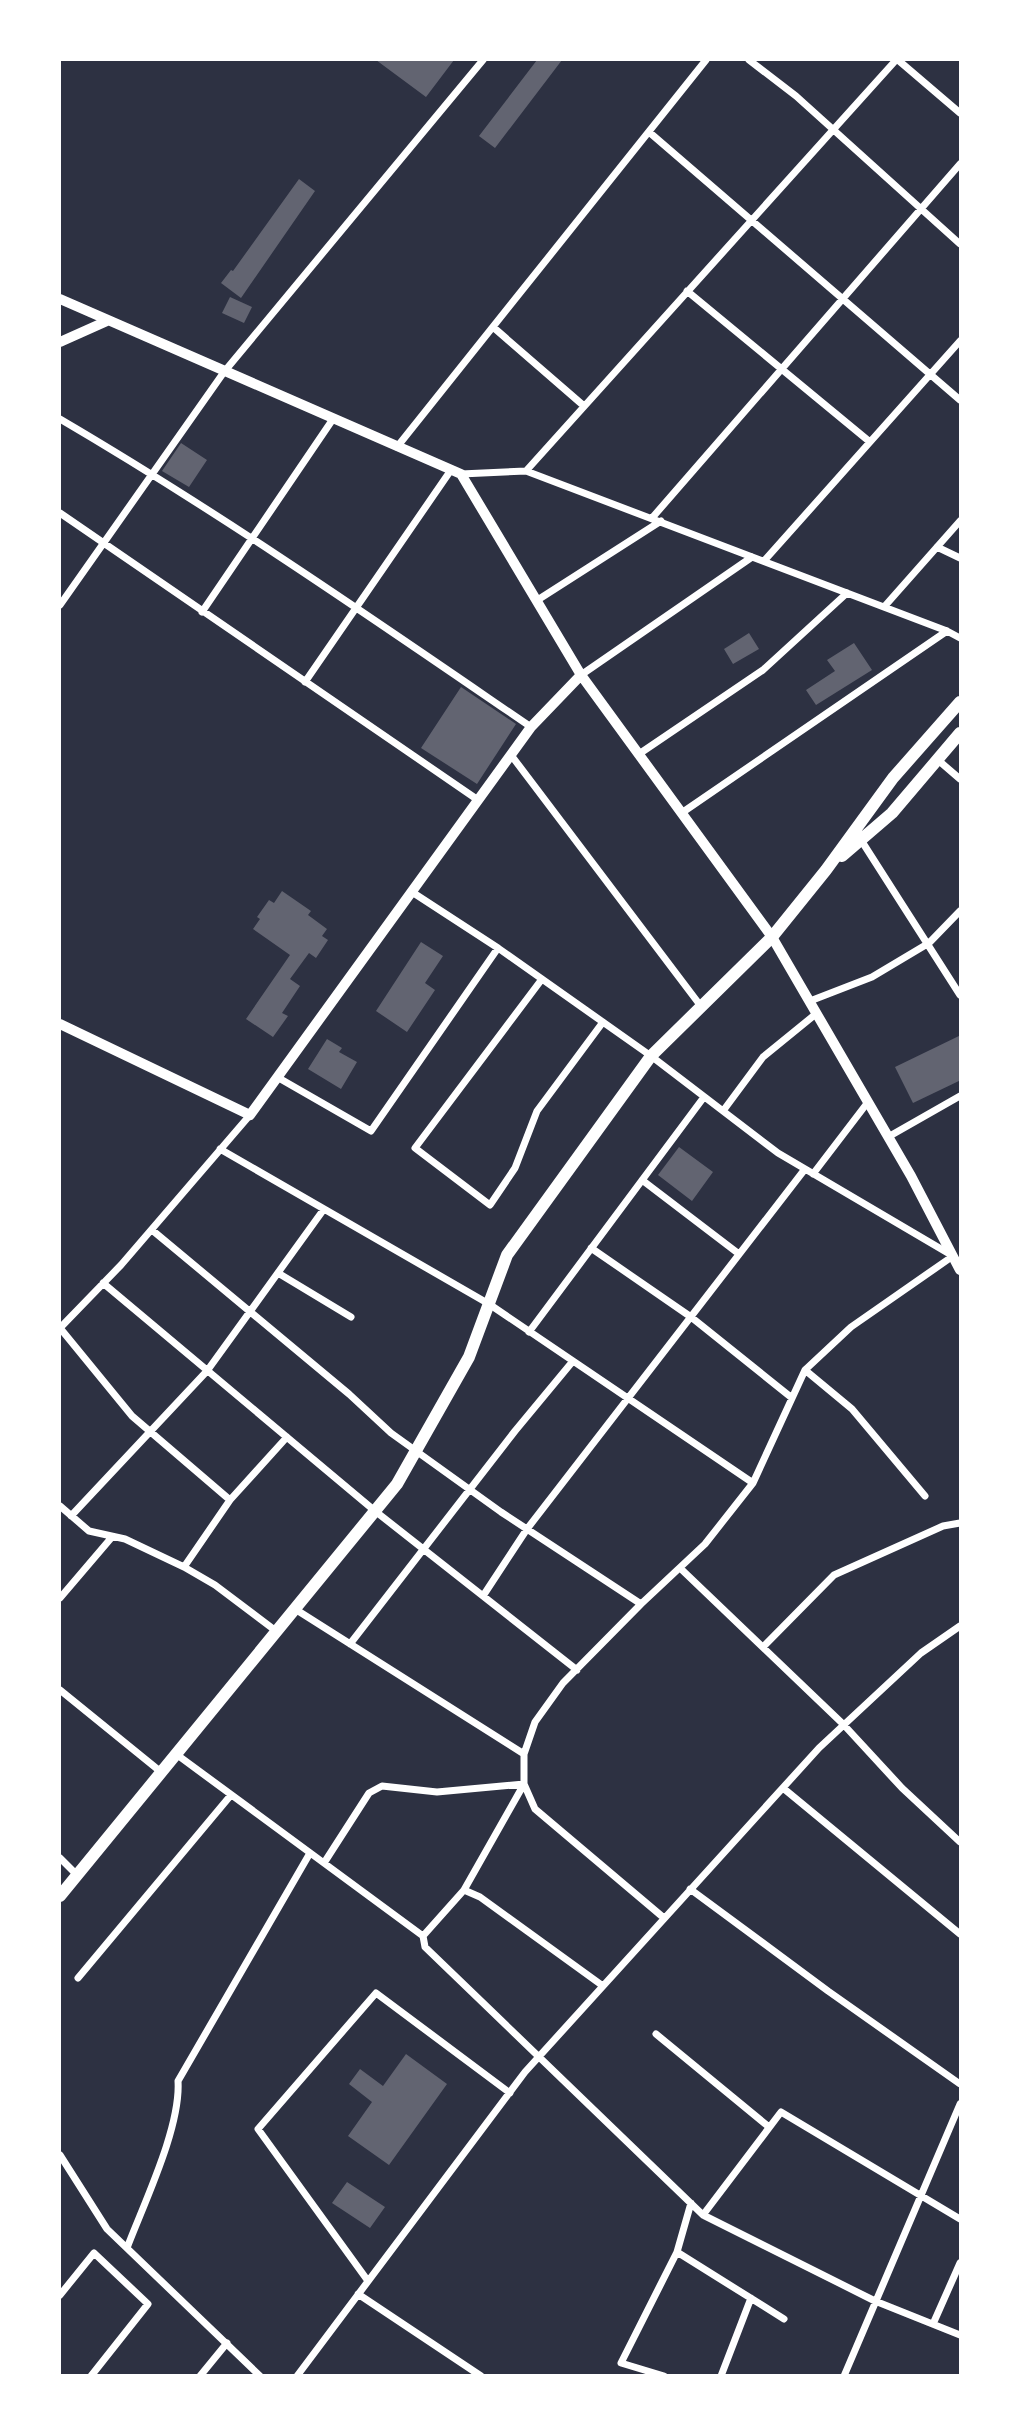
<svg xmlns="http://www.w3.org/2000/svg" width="1020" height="2435" font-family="Poppins,sans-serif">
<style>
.building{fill:#626471}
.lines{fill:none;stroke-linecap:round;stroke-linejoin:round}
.minor{stroke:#fff;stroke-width:7}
.tertiary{stroke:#fff;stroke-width:10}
.trunk{stroke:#fff;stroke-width:12}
</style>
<rect width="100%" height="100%" fill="#2d3142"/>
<path class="building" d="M 376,60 L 454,60 L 426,97 Z
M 537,60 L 562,60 L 495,148 L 479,136 Z
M 299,179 L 315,191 L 241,298 L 221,283 L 231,270 L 233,271 Z
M 230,297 L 252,307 L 244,323 L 222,313 Z
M 181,443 L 207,460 L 189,487 L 162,471 Z
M 749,633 L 759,649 L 733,664 L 724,649 Z
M 854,643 L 872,670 L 816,705 L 806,690 L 835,671 L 827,660 Z
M 461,687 L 516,724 L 477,784 L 421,748 Z
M 282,891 L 311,911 L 308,915 L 327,929 L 322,936 L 328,940 L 316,958 L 309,953 L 290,979 L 300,986 L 282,1013 L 288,1016 L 273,1037 L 246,1019 L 290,955 L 253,929 L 260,919 L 257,917 L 269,900 L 274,903 Z
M 421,942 L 443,956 L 425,983 L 435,990 L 407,1032 L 376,1011 Z
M 961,1035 L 961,1080 L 913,1103 L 895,1067 Z
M 327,1039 L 342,1048 L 339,1052 L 357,1062 L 341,1089 L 308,1069 Z
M 679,1147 L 713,1172 L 692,1201 L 658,1175 Z
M 406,2054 L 447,2084 L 389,2165 L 348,2136 L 372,2102 L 349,2084 L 360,2069 L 383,2086 Z
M 347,2182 L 385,2207 L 370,2228 L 332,2203 Z"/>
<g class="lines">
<path class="minor" d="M 749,60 L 796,96 L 960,244
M 898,60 L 960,113
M 649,132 L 960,400
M 687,291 L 870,442
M 493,327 L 584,406
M 60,419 C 222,514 376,621 531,727
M 397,447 L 706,60
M 526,471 L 896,60
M 461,474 L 526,471 L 947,631 L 960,638
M 60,513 L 478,800
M 652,518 L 960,164
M 937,547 L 960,558
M 764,561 L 960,341
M 536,601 L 661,521
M 60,605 L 224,372 L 483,60
M 884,607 L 960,521
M 202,612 L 333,419
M 581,675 L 752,557
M 305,682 L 451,470
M 639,754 L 763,670 L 847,593
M 511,755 L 700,1005
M 938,760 L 960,779
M 683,812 L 947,631
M 861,840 L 960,995
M 412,892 L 498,948 L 651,1056 L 778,1153 L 953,1256 L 851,1327 L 805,1370 L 753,1483 L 705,1544 L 641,1604 L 563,1683 L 535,1722 L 524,1754 L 524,1784 L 535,1809 L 664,1918
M 542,979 L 415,1148 L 490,1205 L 515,1168 L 537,1111 L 603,1022
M 810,1001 L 872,977 L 929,943 L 960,911
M 277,1077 L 371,1131 L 498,948
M 723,1111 L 763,1057 L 817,1013
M 888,1137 L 960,1096
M 220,1149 L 489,1304 L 753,1483
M 813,1174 L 868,1102
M 642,1180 L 739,1254
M 152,1230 L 349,1394 L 391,1433 L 501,1512 L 641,1604
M 591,1248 L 691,1317 L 792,1398
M 278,1273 L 351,1317
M 103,1283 L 375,1511 L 577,1670
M 60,1328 L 121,1265 L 250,1115
M 60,1328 L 132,1416 L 230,1500
M 529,1332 L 704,1097
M 805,1370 L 852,1409 L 925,1496
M 60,1506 L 89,1531 L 125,1539 L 184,1567 L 215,1585 L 276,1631
M 71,1516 L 207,1371 L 324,1209
M 184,1567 L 230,1500 L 287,1437
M 680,1568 L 843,1724 L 902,1788 L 960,1842
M 483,1596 L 527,1529 L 805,1169
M 60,1598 L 112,1537
M 295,1609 L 524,1754
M 350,1644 L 515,1431 L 573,1361
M 763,1647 L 834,1575 L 943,1526 L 960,1523
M 60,1690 L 161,1772
M 176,1754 L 423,1936 L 425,1947 L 703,2215 L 781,2112 L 960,2219
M 783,1788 L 960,1934
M 60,1858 L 77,1875
M 324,1863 L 369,1793 L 382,1786 L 437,1792 L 524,1784 L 464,1890
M 690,1889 L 828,1991 L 960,2084
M 423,1936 L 464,1890 L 480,1897 L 603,1986
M 78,1978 L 231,1795
M 656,2034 L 769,2127
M 60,2155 L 107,2229 L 260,2376
M 703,2215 L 875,2301 L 960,2335
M 127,2248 C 144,2203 181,2127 178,2081 L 310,1853
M 677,2252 L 784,2319
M 368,2281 L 258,2129 L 376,1993 L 510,2093
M 358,2294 L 481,2376
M 60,2295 L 94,2253 L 148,2304 L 91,2376
M 933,2324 L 960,2263
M 200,2376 L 227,2343
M 297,2376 L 525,2072 L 819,1748 L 921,1653 L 960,1626
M 664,2376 L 621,2363 L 677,2252 L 691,2203
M 721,2376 L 751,2298
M 844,2376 L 960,2104"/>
<path class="tertiary" d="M 60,299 L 461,474 L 581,675 L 772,937 L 911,1176 L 960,1270
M 60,342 L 107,321
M 60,1024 L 250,1115 L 531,727 L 581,675"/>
<path class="trunk" d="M 842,856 L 892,813 L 960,733
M 60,1896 L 397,1484 L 469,1357 L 507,1255 L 651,1056 L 772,937 L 826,870 L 893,778 L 960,702"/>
</g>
<rect width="1020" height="2435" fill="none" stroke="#ffffff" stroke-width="122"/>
</svg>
